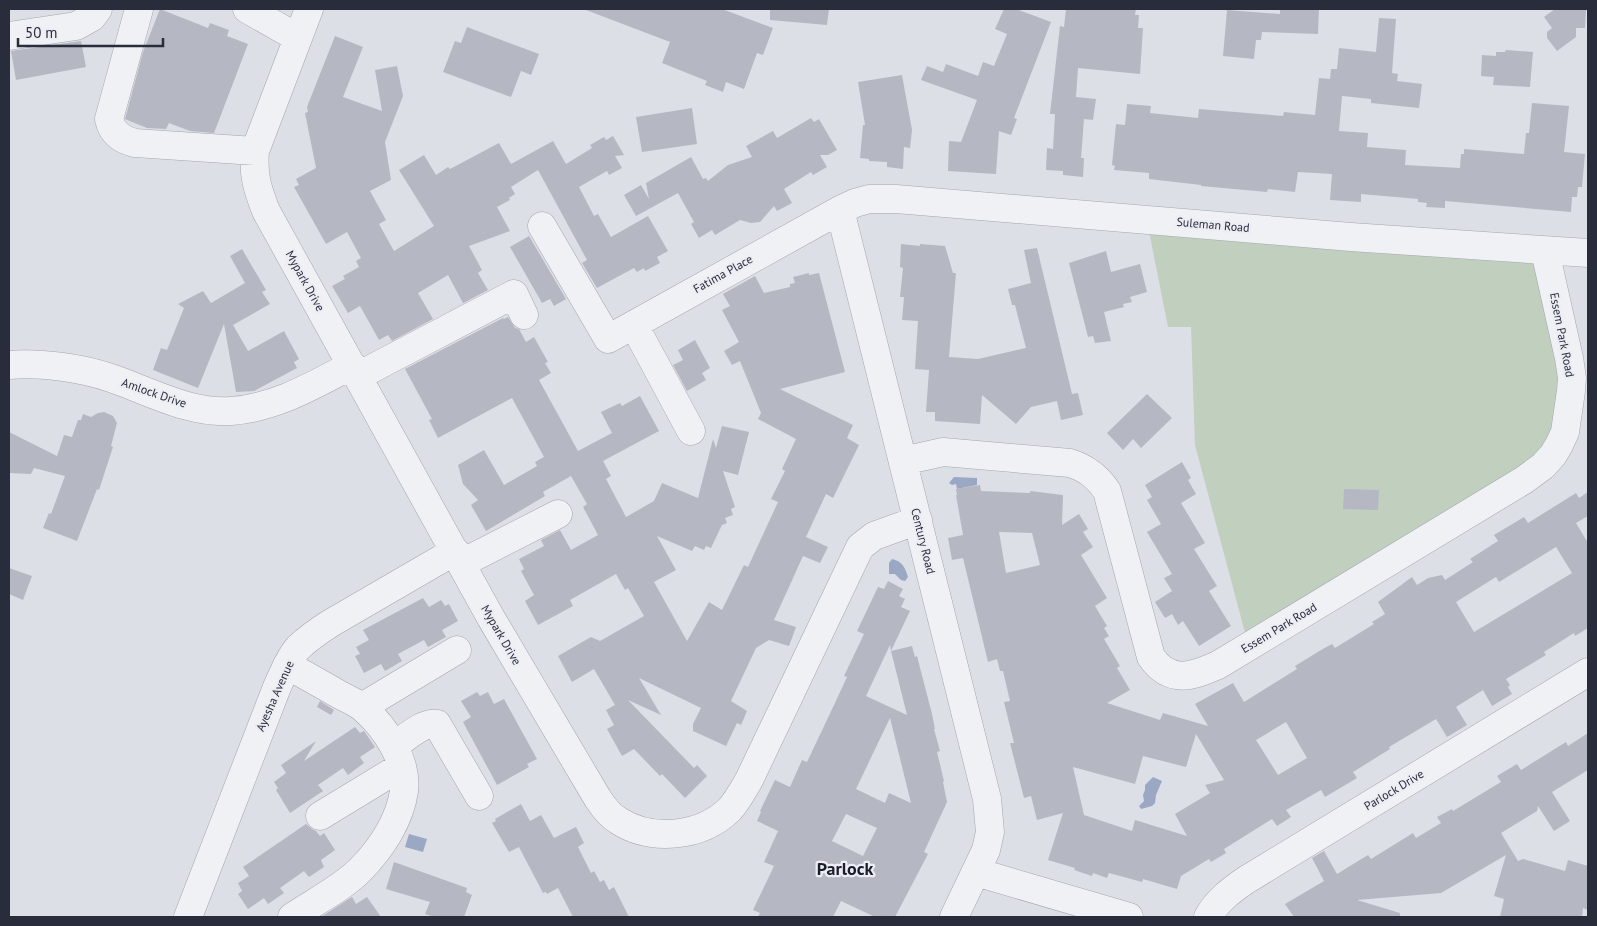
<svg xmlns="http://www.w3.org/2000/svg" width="1597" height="926" font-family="'PT Sans',sans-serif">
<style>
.green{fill:#c1cfbf}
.water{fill:#9aa8c4}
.building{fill:#b5b8c2;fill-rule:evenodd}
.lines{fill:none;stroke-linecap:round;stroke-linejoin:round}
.minor-casing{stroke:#a3a6af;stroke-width:29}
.minor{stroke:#f0f1f5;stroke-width:28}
.labels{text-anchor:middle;stroke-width:4.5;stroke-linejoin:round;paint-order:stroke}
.street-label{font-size:12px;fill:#282c3b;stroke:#eceef4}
.district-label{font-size:18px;font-weight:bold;fill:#1a1e2c;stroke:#eceef4}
</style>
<rect width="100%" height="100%" fill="#dddfe6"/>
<path class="green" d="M 1147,221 L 1543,252 L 1564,390 L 1546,456 L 1248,644 L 1195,445 L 1191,327 L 1168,327 Z"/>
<path class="water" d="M 954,477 L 977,478 L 977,485 L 957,489 L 956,484 L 952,485 L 949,483 Z
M 892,559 C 902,561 905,567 908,577 L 905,581 L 901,580 L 895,574 L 889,574 L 889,563 Z
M 1153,777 L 1162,781 L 1156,795 L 1155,803 L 1152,806 L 1141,809 L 1139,806 L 1144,801 L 1143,795 L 1145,790 L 1145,785 Z
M 409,834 L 427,839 L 423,852 L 405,847 Z"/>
<path class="building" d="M 160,9 L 208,28 L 210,23 L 229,30 L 227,36 L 248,44 L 214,133 L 190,131 L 169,123 L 166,129 L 147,128 L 125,119 L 143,52 Z
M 587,9 L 722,9 L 773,28 L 763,55 L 757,53 L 744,89 L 726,82 L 723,92 L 705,85 L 707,81 L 662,63 L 670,42 L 586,10 Z
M 770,9 L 829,9 L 827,25 L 770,20 Z
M 1004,9 L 1016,9 L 1051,22 L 1014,118 L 1017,119 L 1011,135 L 999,131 L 996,174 L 948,171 L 949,141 L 961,142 L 977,100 L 921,80 L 927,66 L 943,72 L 946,64 L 978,76 L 983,62 L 994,66 L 1007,34 L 995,29 Z
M 1066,9 L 1136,9 L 1135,15 L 1139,15 L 1138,28 L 1143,28 L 1140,74 L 1078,68 L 1076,97 L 1096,99 L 1093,120 L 1084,119 L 1081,158 L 1084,158 L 1083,177 L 1063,175 L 1063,171 L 1046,170 L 1047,148 L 1053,149 L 1055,114 L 1050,114 L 1060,26 L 1064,27 Z
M 1280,9 L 1319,9 L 1318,34 L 1262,32 L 1261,40 L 1256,40 L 1254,59 L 1223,56 L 1227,10 L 1280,14 Z
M 1555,9 L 1586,9 L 1585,28 L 1576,28 L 1576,37 L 1557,51 L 1547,38 L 1547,32 L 1552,28 L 1544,17 Z
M 1379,18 L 1396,19 L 1392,73 L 1398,74 L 1397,81 L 1422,84 L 1419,108 L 1371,103 L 1371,99 L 1342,96 L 1339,131 L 1368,133 L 1367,147 L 1406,150 L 1405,165 L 1460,168 L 1461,154 L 1464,154 L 1464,149 L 1524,154 L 1526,133 L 1529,133 L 1532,103 L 1569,106 L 1564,152 L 1585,154 L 1582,187 L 1578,187 L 1577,197 L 1572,197 L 1571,212 L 1445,201 L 1445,208 L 1426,207 L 1427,203 L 1418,202 L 1418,199 L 1361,194 L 1361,202 L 1330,200 L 1332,174 L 1298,172 L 1295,192 L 1268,189 L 1267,192 L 1201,186 L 1201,185 L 1149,179 L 1149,173 L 1114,170 L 1115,166 L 1112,165 L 1116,124 L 1125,125 L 1127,104 L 1151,106 L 1150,113 L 1198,118 L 1199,109 L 1283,116 L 1284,112 L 1315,115 L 1319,78 L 1330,79 L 1331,69 L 1337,69 L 1339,48 L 1376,52 Z
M 467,27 L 539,54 L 531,75 L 521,71 L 511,97 L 443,72 L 455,41 L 461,43 Z
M 335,36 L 363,47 L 343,97 L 382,111 L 375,70 L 397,66 L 403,96 L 385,142 L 391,180 L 370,191 L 386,220 L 379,224 L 394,251 L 434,226 L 399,170 L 424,155 L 436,175 L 448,167 L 450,169 L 499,143 L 511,164 L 553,141 L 566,164 L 592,148 L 590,145 L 604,137 L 606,140 L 613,136 L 624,155 L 615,156 L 622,168 L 609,175 L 607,171 L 579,187 L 594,216 L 598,214 L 611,237 L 648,216 L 668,251 L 657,257 L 660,263 L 645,271 L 644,268 L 637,272 L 634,268 L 597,288 L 582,263 L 587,260 L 538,170 L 511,187 L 515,194 L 509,198 L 510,200 L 497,207 L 510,231 L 469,246 L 482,270 L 478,273 L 488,290 L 435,318 L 463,303 L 448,275 L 418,293 L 433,319 L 392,341 L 388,335 L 379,340 L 360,306 L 348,313 L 332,286 L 345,279 L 343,276 L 359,267 L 356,261 L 361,258 L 347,232 L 326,244 L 294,187 L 299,185 L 296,179 L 316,168 L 305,113 L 308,112 L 307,107 Z
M 81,41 L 86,67 L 16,80 L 11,51 Z
M 1506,50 L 1533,52 L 1530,87 L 1493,85 L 1494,77 L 1481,76 L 1482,55 L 1496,56 L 1496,52 L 1505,52 Z
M 902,75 L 912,130 L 910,148 L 904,147 L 903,169 L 887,167 L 887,162 L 869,161 L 869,159 L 860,158 L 863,125 L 865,125 L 858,82 Z
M 692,108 L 697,144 L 642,152 L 636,117 Z
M 811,118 L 814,122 L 819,119 L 837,150 L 828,155 L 820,155 L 827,167 L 813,175 L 811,172 L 784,189 L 792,203 L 777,211 L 774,206 L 760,222 L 751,223 L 740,220 L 715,235 L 712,230 L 699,238 L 691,224 L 694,222 L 678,193 L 636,216 L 624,195 L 641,185 L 649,199 L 646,183 L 691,157 L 703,179 L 706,178 L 708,181 L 728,165 L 752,157 L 746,146 L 773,131 L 777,138 Z
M 529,236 L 566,299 L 554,306 L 550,299 L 542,303 L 510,247 Z
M 901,244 L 920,246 L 920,244 L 945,246 L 953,273 L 956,273 L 949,357 L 978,359 L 1026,348 L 1015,305 L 1012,305 L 1008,289 L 1031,283 L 1024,250 L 1037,248 L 1072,394 L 1078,393 L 1083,415 L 1061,420 L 1057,401 L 1031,407 L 1016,424 L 982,395 L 980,424 L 935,421 L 935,412 L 926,412 L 929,370 L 915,369 L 918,321 L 902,320 L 904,297 L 900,297 L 903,268 L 900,267 Z
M 242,249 L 266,290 L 262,292 L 270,304 L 233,325 L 248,351 L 284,331 L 299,359 L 294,362 L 297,368 L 254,391 L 236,392 L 224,324 L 198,388 L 153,370 L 161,348 L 167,350 L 184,308 L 178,304 L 203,291 L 211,303 L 245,283 L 230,256 Z
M 1106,251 L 1111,272 L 1140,264 L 1147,292 L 1130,297 L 1132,302 L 1123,304 L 1124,307 L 1104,312 L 1111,341 L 1095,343 L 1093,336 L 1088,337 L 1069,263 Z
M 809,273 L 809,275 L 819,273 L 845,372 L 780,389 L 853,425 L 847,438 L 859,445 L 833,498 L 826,494 L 806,537 L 828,547 L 820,563 L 803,556 L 774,620 L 796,627 L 789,646 L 769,640 L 756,648 L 731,701 L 747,711 L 741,725 L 737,723 L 726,746 L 693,731 L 693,724 L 701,708 L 639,678 L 661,715 L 628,700 L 694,768 L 697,765 L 707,776 L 685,798 L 662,774 L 660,776 L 634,749 L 622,756 L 607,729 L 614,725 L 606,710 L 615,705 L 594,669 L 572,682 L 558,656 L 591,637 L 600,641 L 644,616 L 628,588 L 625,590 L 616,574 L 570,600 L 573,606 L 538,625 L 525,601 L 534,595 L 521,571 L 524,569 L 519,559 L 544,546 L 541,540 L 560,530 L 571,550 L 598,535 L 583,507 L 587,504 L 571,476 L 543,492 L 545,496 L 486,531 L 471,505 L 478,500 L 463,484 L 458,465 L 484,450 L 504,485 L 537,466 L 535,462 L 544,457 L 512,398 L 438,438 L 429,420 L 432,419 L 405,369 L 503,318 L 504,319 L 508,317 L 515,328 L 519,329 L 526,342 L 534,337 L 548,362 L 545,363 L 551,373 L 539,380 L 578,451 L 612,433 L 601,412 L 620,403 L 622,406 L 640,396 L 659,431 L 603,461 L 611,476 L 606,479 L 626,517 L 654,501 L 662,483 L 698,498 L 713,439 L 716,448 L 722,426 L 749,432 L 738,475 L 723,471 L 735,507 L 731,509 L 733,515 L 725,518 L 727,523 L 722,525 L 711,548 L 706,546 L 704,550 L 695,546 L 692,551 L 657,536 L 676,570 L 654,582 L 687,641 L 709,602 L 722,610 L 744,565 L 748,567 L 778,502 L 771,499 L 785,471 L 782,469 L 796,439 L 758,419 L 761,413 L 740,361 L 732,365 L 724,351 L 739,342 L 722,310 L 730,306 L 723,294 L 755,276 L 764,293 L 790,287 L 790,284 L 795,283 L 793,277 Z
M 695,340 L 710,368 L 702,373 L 706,380 L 687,391 L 673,365 L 683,360 L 678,350 Z
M 1147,394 L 1172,418 L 1141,448 L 1133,439 L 1123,450 L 1107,433 Z
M 104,412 L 113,416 L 117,423 L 111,446 L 113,447 L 99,490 L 97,489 L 77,541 L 43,528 L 49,513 L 51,514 L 65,476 L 34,468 L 31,474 L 9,473 L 9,432 L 57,456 L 64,435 L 72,437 L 78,420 L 81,420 L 83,414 L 91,417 L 98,413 Z
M 1182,462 L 1191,478 L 1188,480 L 1196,494 L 1181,503 L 1205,543 L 1194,549 L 1217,586 L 1209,591 L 1231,626 L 1199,646 L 1183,621 L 1178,625 L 1172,614 L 1165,618 L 1155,602 L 1172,591 L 1164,578 L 1172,574 L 1147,532 L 1161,524 L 1147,500 L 1152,497 L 1145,485 Z
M 980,485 L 981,491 L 1030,493 L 1030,491 L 1063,495 L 1062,525 L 1079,514 L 1088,529 L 1083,532 L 1093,547 L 1081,555 L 1107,598 L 1095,606 L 1107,626 L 1104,628 L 1109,636 L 1104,639 L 1120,666 L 1117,668 L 1130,690 L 1107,703 L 1160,720 L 1163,713 L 1208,726 L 1195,704 L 1233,683 L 1244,702 L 1297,669 L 1295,666 L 1321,650 L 1332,644 L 1335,648 L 1374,624 L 1372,622 L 1385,614 L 1378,602 L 1412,577 L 1417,585 L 1428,578 L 1442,575 L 1445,580 L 1473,562 L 1470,559 L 1498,541 L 1494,535 L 1524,517 L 1528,523 L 1576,493 L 1579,498 L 1588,492 L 1588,516 L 1576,523 L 1588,543 L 1588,628 L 1575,636 L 1574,633 L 1544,652 L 1546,655 L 1506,679 L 1510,685 L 1508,687 L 1512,694 L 1492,706 L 1483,690 L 1456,707 L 1467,725 L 1447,737 L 1436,719 L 1389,747 L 1390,749 L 1353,772 L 1357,778 L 1325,797 L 1321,790 L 1286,810 L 1291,817 L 1277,826 L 1272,819 L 1224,849 L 1226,853 L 1211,862 L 1209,859 L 1181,876 L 1177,889 L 1143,879 L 1142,882 L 1109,873 L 1107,878 L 1093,873 L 1092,876 L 1074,870 L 1075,868 L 1048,860 L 1063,813 L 1037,820 L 1031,796 L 1024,798 L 1010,743 L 1014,743 L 1004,702 L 1010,701 L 1003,671 L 1000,671 L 997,659 L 988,662 L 963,558 L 952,560 L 948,538 L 963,535 L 956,495 L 957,495 L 956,489 ZM 999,532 L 1032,533 L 1040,565 L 1006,573 ZM 1556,547 L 1572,573 L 1474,632 L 1456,602 L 1496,577 L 1499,582 ZM 1286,722 L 1307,758 L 1278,775 L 1256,740 ZM 1196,734 L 1224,780 L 1205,785 L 1210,793 L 1175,814 L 1187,836 L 1135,820 L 1132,831 L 1084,815 L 1073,767 L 1135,784 L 1143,756 L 1186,767 Z
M 1344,489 L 1379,490 L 1378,510 L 1343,509 Z
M 9,568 L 32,576 L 23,600 L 9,594 Z
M 888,581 L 903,589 L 899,596 L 905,599 L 901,607 L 910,611 L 891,651 L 912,646 L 915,657 L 917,656 L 932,714 L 935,729 L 934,729 L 940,751 L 937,752 L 944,781 L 943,782 L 947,802 L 924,852 L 928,854 L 895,917 L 875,917 L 841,901 L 833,917 L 758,917 L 760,913 L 753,910 L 774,866 L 764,862 L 778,831 L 757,821 L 761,812 L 760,811 L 775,780 L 790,787 L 802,760 L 807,762 L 834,705 L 847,677 L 844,676 L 864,634 L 857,631 L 878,587 L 884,589 ZM 890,645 L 891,651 L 907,715 L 866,696 ZM 890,718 L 911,803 L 889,793 L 885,803 L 856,789 ZM 846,814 L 877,828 L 863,856 L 832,841 Z
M 423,598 L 429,607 L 441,600 L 445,606 L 449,604 L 458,621 L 442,630 L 446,637 L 428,647 L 424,640 L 398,654 L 402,661 L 385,671 L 381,664 L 364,673 L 355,656 L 360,654 L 356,647 L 369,640 L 363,630 Z
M 477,692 L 480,696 L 488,692 L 494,704 L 504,699 L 537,759 L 527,764 L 529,767 L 497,785 L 463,722 L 471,717 L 461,701 Z
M 320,701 L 334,710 L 331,715 L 317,707 Z
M 355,727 L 360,733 L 364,731 L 375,747 L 360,757 L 364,763 L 348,775 L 343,768 L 318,785 L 323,791 L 290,813 L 276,790 L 278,788 L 274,782 L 286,773 L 281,765 L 316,741 L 304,761 Z
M 1588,733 L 1588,770 L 1552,792 L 1570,821 L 1554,831 L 1538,806 L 1537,811 L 1501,833 L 1518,861 L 1523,859 L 1565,871 L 1568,860 L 1588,866 L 1588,910 L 1583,908 L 1582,917 L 1500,917 L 1504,899 L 1494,896 L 1506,855 L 1441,893 L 1357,900 L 1400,913 L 1400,917 L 1294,917 L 1285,904 L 1324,881 L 1312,858 L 1324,851 L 1337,874 L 1368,855 L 1371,859 L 1413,833 L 1416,838 L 1441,823 L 1437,817 L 1452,809 L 1453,811 L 1501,782 L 1497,776 L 1517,764 L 1521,770 L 1566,742 L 1568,746 Z
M 521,804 L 530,821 L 541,815 L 554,838 L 576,827 L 584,843 L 578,847 L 591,873 L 594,871 L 600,882 L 604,880 L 609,890 L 614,887 L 629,917 L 573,917 L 558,888 L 547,894 L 546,892 L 543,893 L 519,847 L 509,852 L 492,823 L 496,821 L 495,819 Z
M 306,824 L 312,829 L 316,831 L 320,836 L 324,833 L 335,850 L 321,860 L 324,867 L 309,877 L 304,871 L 280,888 L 284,893 L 268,904 L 264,898 L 248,909 L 238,894 L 242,891 L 238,883 L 249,876 L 243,867 Z
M 394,862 L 467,888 L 466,892 L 472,895 L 464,917 L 434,917 L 425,914 L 430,902 L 386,889 Z
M 352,897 L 356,904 L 367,897 L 381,917 L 321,917 Z"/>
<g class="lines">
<g class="minor-casing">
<path id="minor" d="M 139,9 L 109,119 C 112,133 122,140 135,143 L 255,151
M 247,9 L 298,38
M 309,9 L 255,151 C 253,175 257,188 266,211 L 491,618 L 598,799 C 604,808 610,816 619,821 C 652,842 702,837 730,809 C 738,800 743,790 749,780 L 860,547 L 874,536 L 918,520
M 9,36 L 76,26 L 92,17 L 98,9
M 840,210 L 987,799 L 990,832 L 986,850 L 954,917
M 542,226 L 608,339 L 840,210 L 855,203 L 869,199 L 896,199 L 1351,237 L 1588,253
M 634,325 L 691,431
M 9,365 C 39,362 82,368 111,378 C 149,391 190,414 231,411 C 275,408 314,385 352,365
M 358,376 L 514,294 L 524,315
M 903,461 L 943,452 L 1070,463 C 1086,468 1097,476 1107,491 L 1151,657 C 1170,684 1191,677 1218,665 L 1524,480 L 1543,466 L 1553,455 L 1559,445 L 1565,432 L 1571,391 L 1572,378 L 1569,358 L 1545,251
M 462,563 L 558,514
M 287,665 C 305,675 323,685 340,695 C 348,699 357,703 363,708 C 385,727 408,761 404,791 C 400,820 381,849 360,870 C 341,889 314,902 292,917
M 362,707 L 457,650
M 395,745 C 406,738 424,721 437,724 L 479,796
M 320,816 L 402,766
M 976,872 L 1129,917
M 188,917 L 277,687 C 283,674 289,658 298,648 C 308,638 320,630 331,623 L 455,551
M 1208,917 C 1217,901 1230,891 1246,880 L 1588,672"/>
</g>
<use href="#minor" class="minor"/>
</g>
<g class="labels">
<g class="street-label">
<text transform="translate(1213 225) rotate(5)" y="4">Suleman Road</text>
<text transform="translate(723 274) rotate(-29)" y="4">Fatima Place</text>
<text transform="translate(305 281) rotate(61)" y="4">Mypark Drive</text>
<text transform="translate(1562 335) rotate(79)" y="4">Essem Park Road</text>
<text transform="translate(154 393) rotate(19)" y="4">Amlock Drive</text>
<text transform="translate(923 541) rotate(76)" y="4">Century Road</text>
<text transform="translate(1279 628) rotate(-31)" y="4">Essem Park Road</text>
<text transform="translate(501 635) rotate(60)" y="4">Mypark Drive</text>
<text transform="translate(275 696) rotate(-66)" y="4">Ayesha Avenue</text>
<text transform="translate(1394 790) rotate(-31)" y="4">Parlock Drive</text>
</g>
<g class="district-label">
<text x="845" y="875">Parlock</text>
</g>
</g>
<rect width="1597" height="926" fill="none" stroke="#282c3b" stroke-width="20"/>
<path d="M18 38v8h145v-8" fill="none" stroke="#282c3b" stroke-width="2.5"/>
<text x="25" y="38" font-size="15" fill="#282c3b" stroke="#eceef4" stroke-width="4" paint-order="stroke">50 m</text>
</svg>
